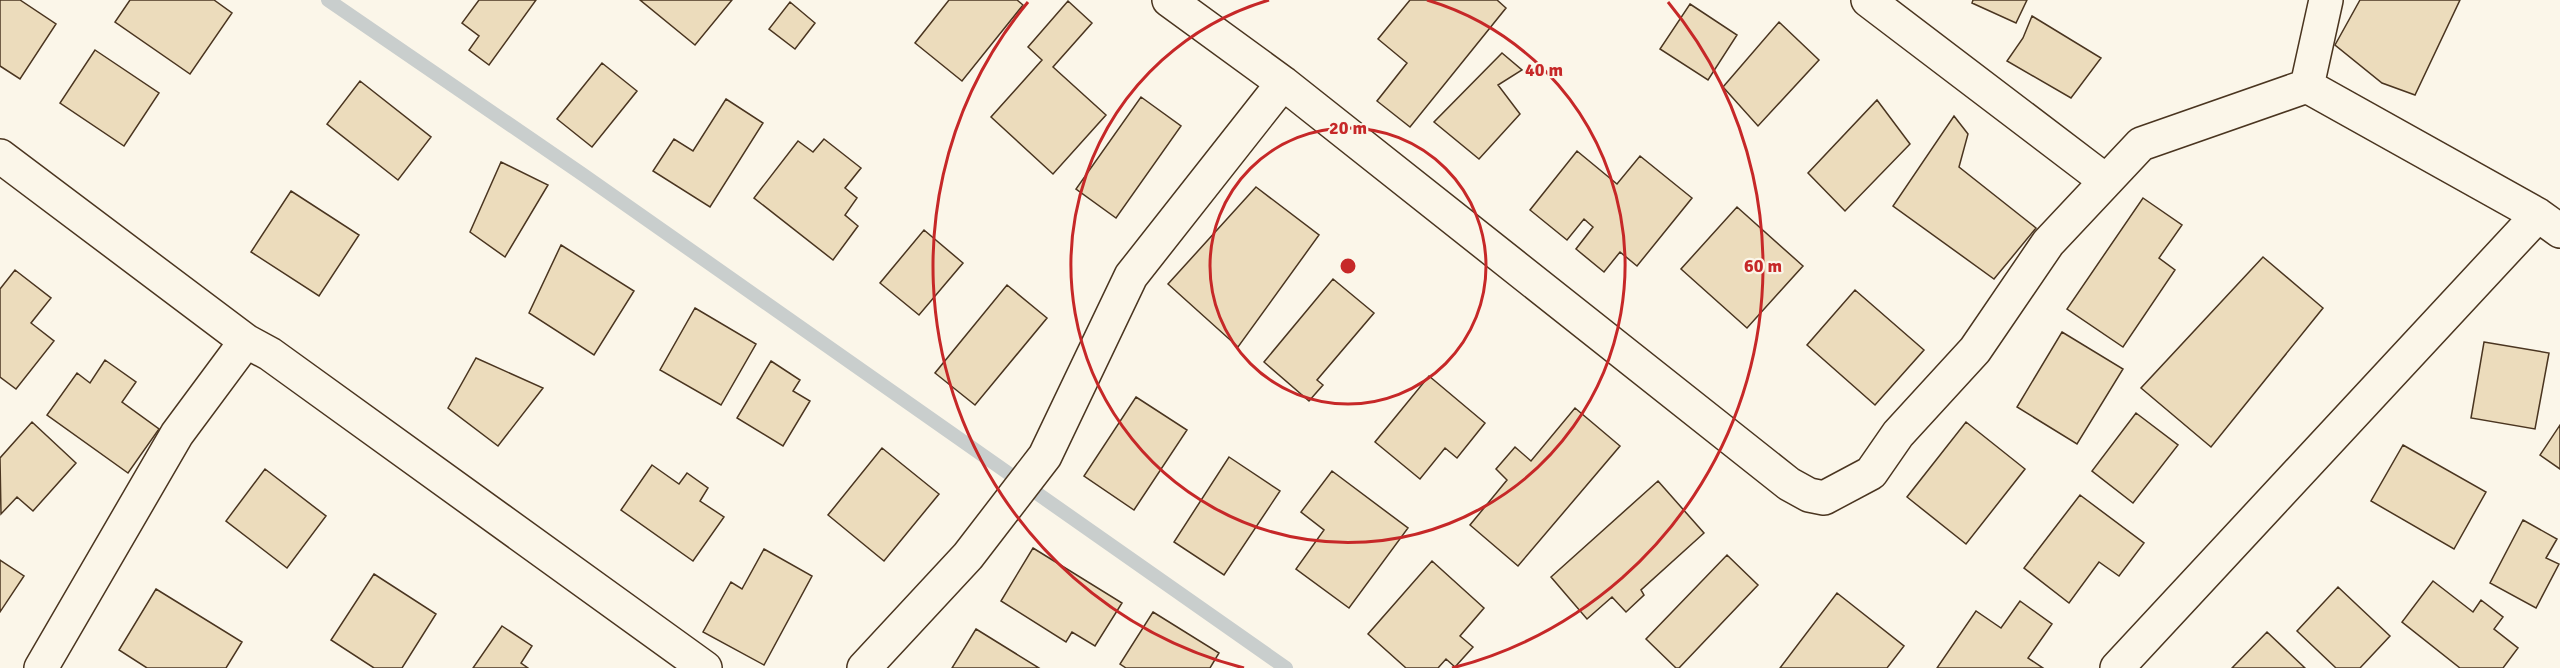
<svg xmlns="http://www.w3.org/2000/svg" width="2560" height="668" font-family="Signika,sans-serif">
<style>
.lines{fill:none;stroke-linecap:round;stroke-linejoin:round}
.stream{stroke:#c9cecd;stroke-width:14}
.building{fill:#ecdcbc;stroke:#4a3520;stroke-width:1.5}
.minor-casing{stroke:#4a3520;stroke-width:36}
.minor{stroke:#fbf6e9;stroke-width:33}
.ring{fill:none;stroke:#c62828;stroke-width:3}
.centre{fill:#c62828;stroke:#fbf6e9;stroke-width:3}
.ring-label{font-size:18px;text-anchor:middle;font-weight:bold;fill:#c62828;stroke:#fbf6e9;stroke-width:4.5;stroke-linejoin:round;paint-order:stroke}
</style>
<rect width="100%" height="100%" fill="#fbf6e9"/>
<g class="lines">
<path class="stream" d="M 328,0 L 582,174 L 1286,668"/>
</g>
<path class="building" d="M 0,0 L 20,0 L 56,24 L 20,79 L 0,66 Z
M 130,0 L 214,0 L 232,13 L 190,74 L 115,22 Z
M 479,0 L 536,0 L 489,65 L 469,50 L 479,36 L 462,23 Z
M 640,0 L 732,0 L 695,45 Z
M 949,0 L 1017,0 L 1023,5 L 962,81 L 915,43 Z
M 1410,0 L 1497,0 L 1506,8 L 1410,127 L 1377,101 L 1407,63 L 1378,39 Z
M 1973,0 L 2027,0 L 2016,23 L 1972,3 Z
M 2360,0 L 2460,0 L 2415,95 L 2382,83 L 2335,45 Z
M 1068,1 L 1092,23 L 1053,67 L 1106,115 L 1053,174 L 991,117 L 1042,60 L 1028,47 Z
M 790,2 L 815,23 L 795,49 L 769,29 Z
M 1690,4 L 1737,35 L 1708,80 L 1660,49 Z
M 2032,16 L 2101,58 L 2071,98 L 2007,61 L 2023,38 Z
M 1779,22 L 1819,60 L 1758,126 L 1723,87 Z
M 95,50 L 159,93 L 124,146 L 60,103 Z
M 1502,53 L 1522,70 L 1498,85 L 1520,114 L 1479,159 L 1434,122 Z
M 602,63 L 637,91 L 592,147 L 557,119 Z
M 360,81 L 431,137 L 398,180 L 327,124 Z
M 1141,97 L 1181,126 L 1116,218 L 1076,189 Z
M 726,99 L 763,123 L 710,207 L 653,171 L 674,139 L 693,151 Z
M 1877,100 L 1910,144 L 1845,211 L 1808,173 Z
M 1954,116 L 1968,134 L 1959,167 L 2036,228 L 1994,279 L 1893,206 Z
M 824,139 L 861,168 L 845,188 L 857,198 L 845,215 L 858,226 L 833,260 L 754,198 L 798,141 L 813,152 Z
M 1577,151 L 1617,184 L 1640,156 L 1692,198 L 1637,266 L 1620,252 L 1604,272 L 1576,249 L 1593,227 L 1584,219 L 1567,240 L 1530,210 Z
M 501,162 L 548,185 L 505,257 L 470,232 Z
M 1256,187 L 1319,235 L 1238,347 L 1168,284 Z
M 291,191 L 359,235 L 319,296 L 251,252 Z
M 2143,198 L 2182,225 L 2159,258 L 2175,270 L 2123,347 L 2067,309 Z
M 1737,207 L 1803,266 L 1747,328 L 1681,269 Z
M 924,230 L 963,263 L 919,315 L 880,283 Z
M 561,245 L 634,291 L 594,355 L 529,313 Z
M 2263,257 L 2323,308 L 2211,447 L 2141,388 Z
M 15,270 L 51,298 L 31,323 L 54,341 L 16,389 L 0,377 L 0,289 Z
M 1333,279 L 1374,313 L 1317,380 L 1323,385 L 1309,401 L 1264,362 Z
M 1007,285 L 1047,318 L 975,405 L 935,373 Z
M 1855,290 L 1924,350 L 1875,405 L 1807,345 Z
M 695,308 L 756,344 L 721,405 L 660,370 Z
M 2062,332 L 2123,369 L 2077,444 L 2017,407 Z
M 2484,342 L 2549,353 L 2535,429 L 2471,418 Z
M 476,358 L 543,388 L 498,446 L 448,408 Z
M 105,360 L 136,382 L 122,402 L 159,429 L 128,473 L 47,415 L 77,373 L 90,383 Z
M 771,361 L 800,380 L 793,391 L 810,401 L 783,446 L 737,418 Z
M 1429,376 L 1485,423 L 1457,458 L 1445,448 L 1420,479 L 1375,442 Z
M 1136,397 L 1187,430 L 1134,510 L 1084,476 Z
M 1575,408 L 1620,446 L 1518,566 L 1470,525 L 1507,480 L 1496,469 L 1515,447 L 1531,461 Z
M 2136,413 L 2178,445 L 2133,503 L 2092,471 Z
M 32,422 L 76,463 L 33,511 L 17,497 L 1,514 L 0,458 Z
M 1966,422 L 2025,469 L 1966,544 L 1907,497 Z
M 2560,425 L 2560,469 L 2540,455 Z
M 2403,445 L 2486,492 L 2454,549 L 2371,501 Z
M 882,448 L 939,494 L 884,561 L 828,515 Z
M 1229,457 L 1280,491 L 1224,575 L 1174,542 Z
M 652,465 L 679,484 L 687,473 L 708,488 L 700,501 L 724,517 L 693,561 L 621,510 Z
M 265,469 L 326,516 L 287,568 L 226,521 Z
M 1332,471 L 1408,528 L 1349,608 L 1296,569 L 1324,530 L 1301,512 Z
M 1658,481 L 1704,533 L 1641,590 L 1644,595 L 1626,612 L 1612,597 L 1587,619 L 1551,577 Z
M 2080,495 L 2144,543 L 2119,576 L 2099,562 L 2069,603 L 2024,568 Z
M 2523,520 L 2557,539 L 2546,558 L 2559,564 L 2536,608 L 2490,583 Z
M 1033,548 L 1122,603 L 1095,646 L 1072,632 L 1066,642 L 1001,601 Z
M 764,549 L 812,576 L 764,665 L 703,632 L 731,582 L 742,589 Z
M 1727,555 L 1758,585 L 1679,668 L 1676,668 L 1646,639 Z
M 0,560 L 24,576 L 0,612 Z
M 1432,561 L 1484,608 L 1460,636 L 1473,647 L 1455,667 L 1446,659 L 1438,668 L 1406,668 L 1368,634 Z
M 374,574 L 436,614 L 402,668 L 374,668 L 331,640 Z
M 2433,581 L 2473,612 L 2481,600 L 2503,617 L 2494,629 L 2518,648 L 2503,668 L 2460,668 L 2402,622 Z
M 2338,587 L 2390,636 L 2360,668 L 2336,668 L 2297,631 Z
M 156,589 L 242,642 L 226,668 L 147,668 L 119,650 Z
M 1837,593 L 1904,646 L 1887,668 L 1780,668 Z
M 2020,601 L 2052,624 L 2028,658 L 2043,668 L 1937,668 L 1976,611 L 2001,628 Z
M 1153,612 L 1219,653 L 1210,668 L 1126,668 L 1120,664 Z
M 502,626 L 532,646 L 521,663 L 528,668 L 473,668 Z
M 976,629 L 1039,668 L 952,668 Z
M 2267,632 L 2305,668 L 2232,668 Z"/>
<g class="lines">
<g class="minor-casing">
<path id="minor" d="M 1169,0 L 1283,83 L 1789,484 L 1809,495 L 1824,498 L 1871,473 L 1898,434 L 1975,350 L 2048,243 L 2141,144 L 2307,86
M 1868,0 L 2106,181
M 2326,0 L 2307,86 L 2538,215 L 2560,231
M 0,156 L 246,341 L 270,354 L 705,668
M 41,668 L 177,434 L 246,341
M 864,668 L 968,556 L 1045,456 L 1131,276 L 1283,83
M 2117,668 L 2538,215"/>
</g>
<use href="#minor" class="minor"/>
</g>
<g class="ring">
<circle cx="1348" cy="266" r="138"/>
<path d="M1427 0A277 277 0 1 1 1269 0"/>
<path d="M1244 668A415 415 0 0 1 1028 2M1668 2A415 415 0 0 1 1452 668"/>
</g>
<circle cx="1348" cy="266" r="9" class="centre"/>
<g class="ring-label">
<text x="1544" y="76">40 m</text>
<text x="1348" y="134">20 m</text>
<text x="1763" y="272">60 m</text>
</g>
</svg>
